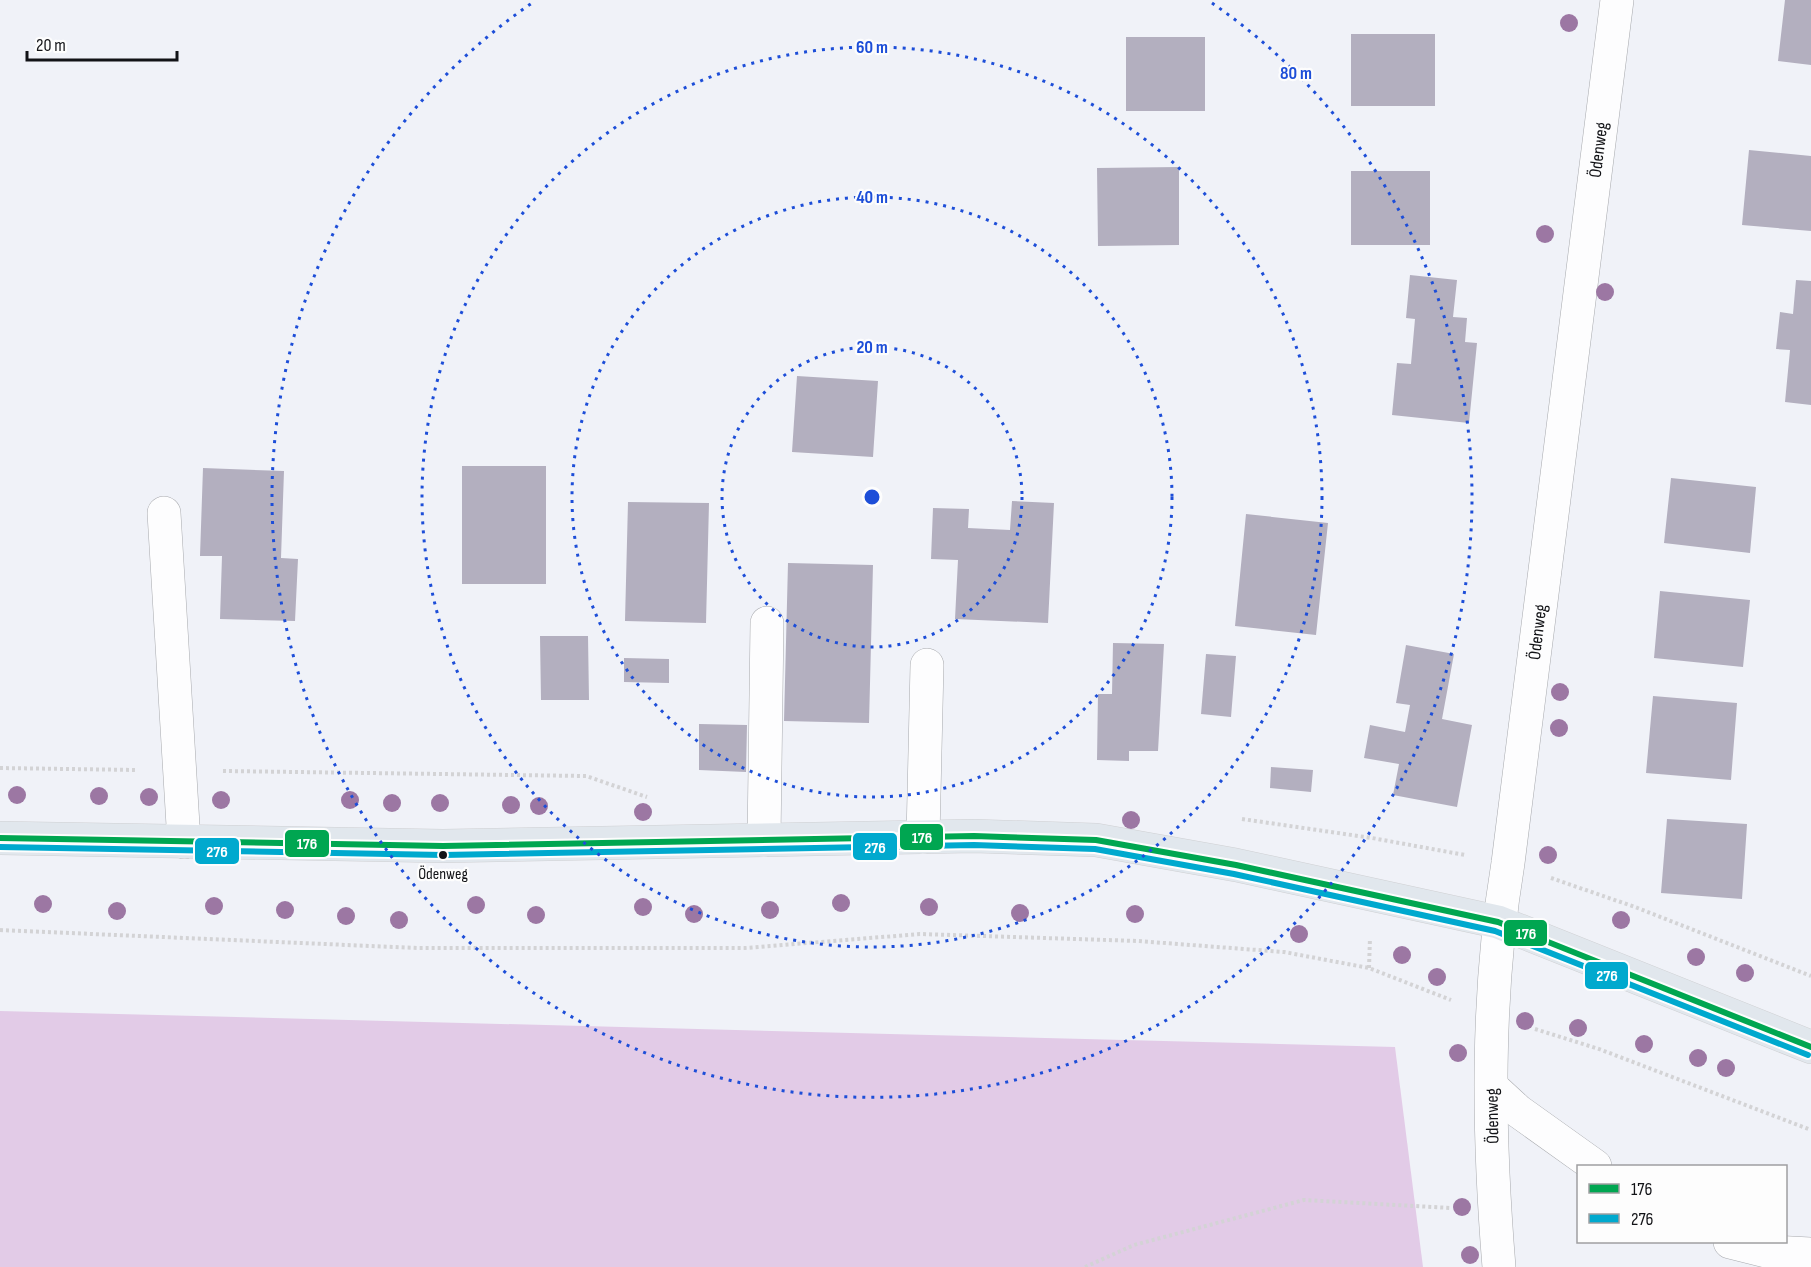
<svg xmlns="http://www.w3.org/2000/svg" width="1811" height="1267" font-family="'Sofia Sans Condensed',sans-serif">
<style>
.grass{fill:#e2cbe7}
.building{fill:#b3afbf}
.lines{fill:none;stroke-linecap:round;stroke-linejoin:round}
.minor-casing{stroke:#a7a9ad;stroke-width:34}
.major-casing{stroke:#cfd0d3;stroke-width:34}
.path{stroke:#d3d3d5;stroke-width:4;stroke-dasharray:3 3;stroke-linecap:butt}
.minor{stroke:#fdfdfe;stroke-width:33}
.major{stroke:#e1e7ed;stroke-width:33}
.bus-1-casing{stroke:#fdfdfd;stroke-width:10}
.bus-2-casing{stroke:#fdfdfd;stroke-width:10}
.bus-1{stroke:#00a651;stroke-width:6}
.bus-2{stroke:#00a9ce;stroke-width:6}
.tree{fill:#9c77a3}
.ring{fill:none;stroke:#1d4ed8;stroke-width:3;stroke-dasharray:3 6}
.bus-dot{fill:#121317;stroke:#fdfdfd;stroke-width:2}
.labels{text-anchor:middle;stroke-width:4.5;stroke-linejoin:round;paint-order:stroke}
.bus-label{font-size:16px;fill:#121317;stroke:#fdfdfd}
.street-label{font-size:18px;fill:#121317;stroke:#fdfdfd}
.centre{fill:#1d4ed8;stroke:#fdfdfd;stroke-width:3}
.ring-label{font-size:18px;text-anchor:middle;font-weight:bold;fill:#1d4ed8;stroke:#fdfdfd;stroke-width:4.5;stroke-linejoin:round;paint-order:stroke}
.line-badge{stroke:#fdfdfd;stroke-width:2}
.badge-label{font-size:16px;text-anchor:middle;font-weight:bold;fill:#fff}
</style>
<rect width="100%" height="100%" fill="#f0f2f8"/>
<path class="grass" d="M 0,1011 L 1395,1047 L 1423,1267 L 0,1267 Z"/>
<path class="building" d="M 1785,0 L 1811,0 L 1811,65 L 1778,61 Z
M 1351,34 L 1435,34 L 1435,106 L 1351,106 Z
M 1126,37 L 1205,37 L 1205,111 L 1126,111 Z
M 1749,150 L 1811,156 L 1811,231 L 1742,225 Z
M 1179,167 L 1179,245 L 1098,246 L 1097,168 Z
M 1351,171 L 1430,171 L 1430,245 L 1351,245 Z
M 1410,275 L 1457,280 L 1453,317 L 1467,318 L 1465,342 L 1477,343 L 1469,423 L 1392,415 L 1397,363 L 1411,364 L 1415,319 L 1406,318 Z
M 1796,280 L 1811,281 L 1811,405 L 1785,402 L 1790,350 L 1776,349 L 1780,312 L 1793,314 Z
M 797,376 L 878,381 L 873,457 L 792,452 Z
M 462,466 L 546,466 L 546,584 L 462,584 Z
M 203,468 L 284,471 L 281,558 L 298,559 L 295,621 L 220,619 L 222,556 L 200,556 Z
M 1671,478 L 1756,487 L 1750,553 L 1664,543 Z
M 1012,501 L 1054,503 L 1048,623 L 955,619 L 958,560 L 931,559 L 933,508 L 969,509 L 968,528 L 1010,530 Z
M 628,502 L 709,503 L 706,623 L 625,621 Z
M 1246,514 L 1328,523 L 1316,635 L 1235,626 Z
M 788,563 L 873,565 L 869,723 L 784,721 Z
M 1660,591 L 1750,600 L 1743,667 L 1654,658 Z
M 540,636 L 588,636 L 589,700 L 541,700 Z
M 1113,643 L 1164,644 L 1158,751 L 1129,751 L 1129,761 L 1097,760 L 1098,694 L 1112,694 Z
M 1406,645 L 1454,654 L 1442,719 L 1472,725 L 1457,807 L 1393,795 L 1399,764 L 1364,758 L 1370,725 L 1405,732 L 1410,705 L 1396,703 Z
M 1206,654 L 1236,656 L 1231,717 L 1201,714 Z
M 624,658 L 669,659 L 669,683 L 624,682 Z
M 1653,696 L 1737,703 L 1731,780 L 1646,773 Z
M 699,724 L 747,725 L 746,772 L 699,770 Z
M 1271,767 L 1313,770 L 1311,792 L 1270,788 Z
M 1667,819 L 1747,824 L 1742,899 L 1661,893 Z"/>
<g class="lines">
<g class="minor-casing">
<g id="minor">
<path d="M 164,513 L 184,842"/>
<path d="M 923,837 L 927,665"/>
<path d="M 764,840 L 767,623"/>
<path d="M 1492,1087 L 1518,1111 L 1595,1166"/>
<path d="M 1730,1242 L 1770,1252 L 1811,1254"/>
<path id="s1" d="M 1499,1267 C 1488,1133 1486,996 1508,863 L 1617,0"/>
</g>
</g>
<g class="major-casing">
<path id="major" d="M 0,838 L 443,846 L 974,836 L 1096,840 L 1236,865 L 1498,922 L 1811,1047"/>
</g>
<path class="path" d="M 0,768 L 137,770
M 223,771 L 586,776 L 647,797
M 1242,819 L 1372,838 L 1465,855
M 1551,878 L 1635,907 L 1811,976
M 0,930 L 417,948 L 745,948 L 920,934 L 1138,941 L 1284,952 L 1369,968 L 1451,1000
M 1369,968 L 1370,938
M 1535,1029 L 1599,1049 L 1811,1130
M 1085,1267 L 1134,1245 L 1304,1200 L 1451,1208"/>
<use href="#minor" class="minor"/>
<use href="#major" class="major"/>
<g class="bus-1-casing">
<path id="bus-1" d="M 0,838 L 443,846 L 974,836 L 1096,840 L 1236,865 L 1498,922 L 1811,1047"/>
</g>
<g class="bus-2-casing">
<path id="bus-2" d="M 0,847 L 443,855 L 974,845 L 1095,849 L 1234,874 L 1495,931 L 1808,1055"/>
</g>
<use href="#bus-1" class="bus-1"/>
<use href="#bus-2" class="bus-2"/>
</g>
<g class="tree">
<circle cx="1569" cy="23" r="9"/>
<circle cx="1545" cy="234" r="9"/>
<circle cx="1605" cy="292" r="9"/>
<circle cx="1560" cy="692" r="9"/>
<circle cx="1559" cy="728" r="9"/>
<circle cx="17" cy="795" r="9"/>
<circle cx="99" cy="796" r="9"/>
<circle cx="149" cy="797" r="9"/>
<circle cx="221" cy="800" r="9"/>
<circle cx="350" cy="800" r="9"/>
<circle cx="392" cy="803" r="9"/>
<circle cx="440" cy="803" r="9"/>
<circle cx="511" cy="805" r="9"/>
<circle cx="539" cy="806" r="9"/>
<circle cx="643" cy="812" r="9"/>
<circle cx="1131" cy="820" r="9"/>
<circle cx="1548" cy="855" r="9"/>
<circle cx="841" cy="903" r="9"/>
<circle cx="43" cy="904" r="9"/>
<circle cx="476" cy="905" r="9"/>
<circle cx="214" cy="906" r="9"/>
<circle cx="643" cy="907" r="9"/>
<circle cx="929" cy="907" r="9"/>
<circle cx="285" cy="910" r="9"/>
<circle cx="770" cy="910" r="9"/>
<circle cx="117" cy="911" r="9"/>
<circle cx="1020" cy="913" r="9"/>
<circle cx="694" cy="914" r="9"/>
<circle cx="1135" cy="914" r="9"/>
<circle cx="536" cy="915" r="9"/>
<circle cx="346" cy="916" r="9"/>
<circle cx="399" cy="920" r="9"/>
<circle cx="1621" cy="920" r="9"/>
<circle cx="1299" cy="934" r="9"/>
<circle cx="1402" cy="955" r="9"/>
<circle cx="1696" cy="957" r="9"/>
<circle cx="1745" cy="973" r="9"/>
<circle cx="1437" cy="977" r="9"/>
<circle cx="1525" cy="1021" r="9"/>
<circle cx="1578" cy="1028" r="9"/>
<circle cx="1644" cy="1044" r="9"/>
<circle cx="1458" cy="1053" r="9"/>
<circle cx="1698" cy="1058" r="9"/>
<circle cx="1726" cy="1068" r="9"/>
<circle cx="1462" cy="1207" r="9"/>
<circle cx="1470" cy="1255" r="9"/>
</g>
<g class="ring">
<circle cx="872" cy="497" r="150"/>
<circle cx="872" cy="497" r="300"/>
<circle cx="872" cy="497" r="450"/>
<path d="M1212 3A600 600 0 1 1 532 3"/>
</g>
<circle class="bus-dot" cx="443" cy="855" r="5"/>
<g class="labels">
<g class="bus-label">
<text x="443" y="879">Ödenweg</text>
</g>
<g class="street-label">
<text dy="6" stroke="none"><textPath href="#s1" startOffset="1124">Ödenweg</textPath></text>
<text dy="6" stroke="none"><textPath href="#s1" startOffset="638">Ödenweg</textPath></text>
<text transform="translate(1492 1116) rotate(-91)" y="6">Ödenweg</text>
</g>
</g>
<circle cx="872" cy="497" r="9" class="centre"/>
<g class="ring-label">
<text x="872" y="53">60 m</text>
<text x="1296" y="79">80 m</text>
<text x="872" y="203">40 m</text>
<text x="872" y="353">20 m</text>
</g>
<g class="line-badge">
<rect x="899" y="823" width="45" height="28" rx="6" fill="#00a651"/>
<rect x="284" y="829" width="46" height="29" rx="6" fill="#00a651"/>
<rect x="852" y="832" width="46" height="29" rx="6" fill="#00a9ce"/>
<rect x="194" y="837" width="46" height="28" rx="6" fill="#00a9ce"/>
<rect x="1503" y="919" width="45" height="28" rx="6" fill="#00a651"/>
<rect x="1584" y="961" width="45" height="29" rx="6" fill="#00a9ce"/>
</g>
<g class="badge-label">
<text x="922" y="843">176</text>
<text x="307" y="849">176</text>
<text x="875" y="853">276</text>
<text x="217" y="857">276</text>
<text x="1526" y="939">176</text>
<text x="1607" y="981">276</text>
</g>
<rect x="1577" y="1165" width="210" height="78" fill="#fdfdfd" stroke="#9f9fa1" stroke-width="1.5"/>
<rect x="1589" y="1184" width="30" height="9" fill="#00a651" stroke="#9f9fa1" stroke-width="1.5"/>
<text x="1631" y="1195" font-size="18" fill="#121317">176</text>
<rect x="1589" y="1214" width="30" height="9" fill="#00a9ce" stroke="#9f9fa1" stroke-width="1.5"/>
<text x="1631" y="1225" font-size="18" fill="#121317">276</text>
<path d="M27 51v9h150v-9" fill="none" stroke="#121317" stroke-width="3"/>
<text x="36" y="51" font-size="18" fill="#121317" stroke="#fdfdfd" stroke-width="4.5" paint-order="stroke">20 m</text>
</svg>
